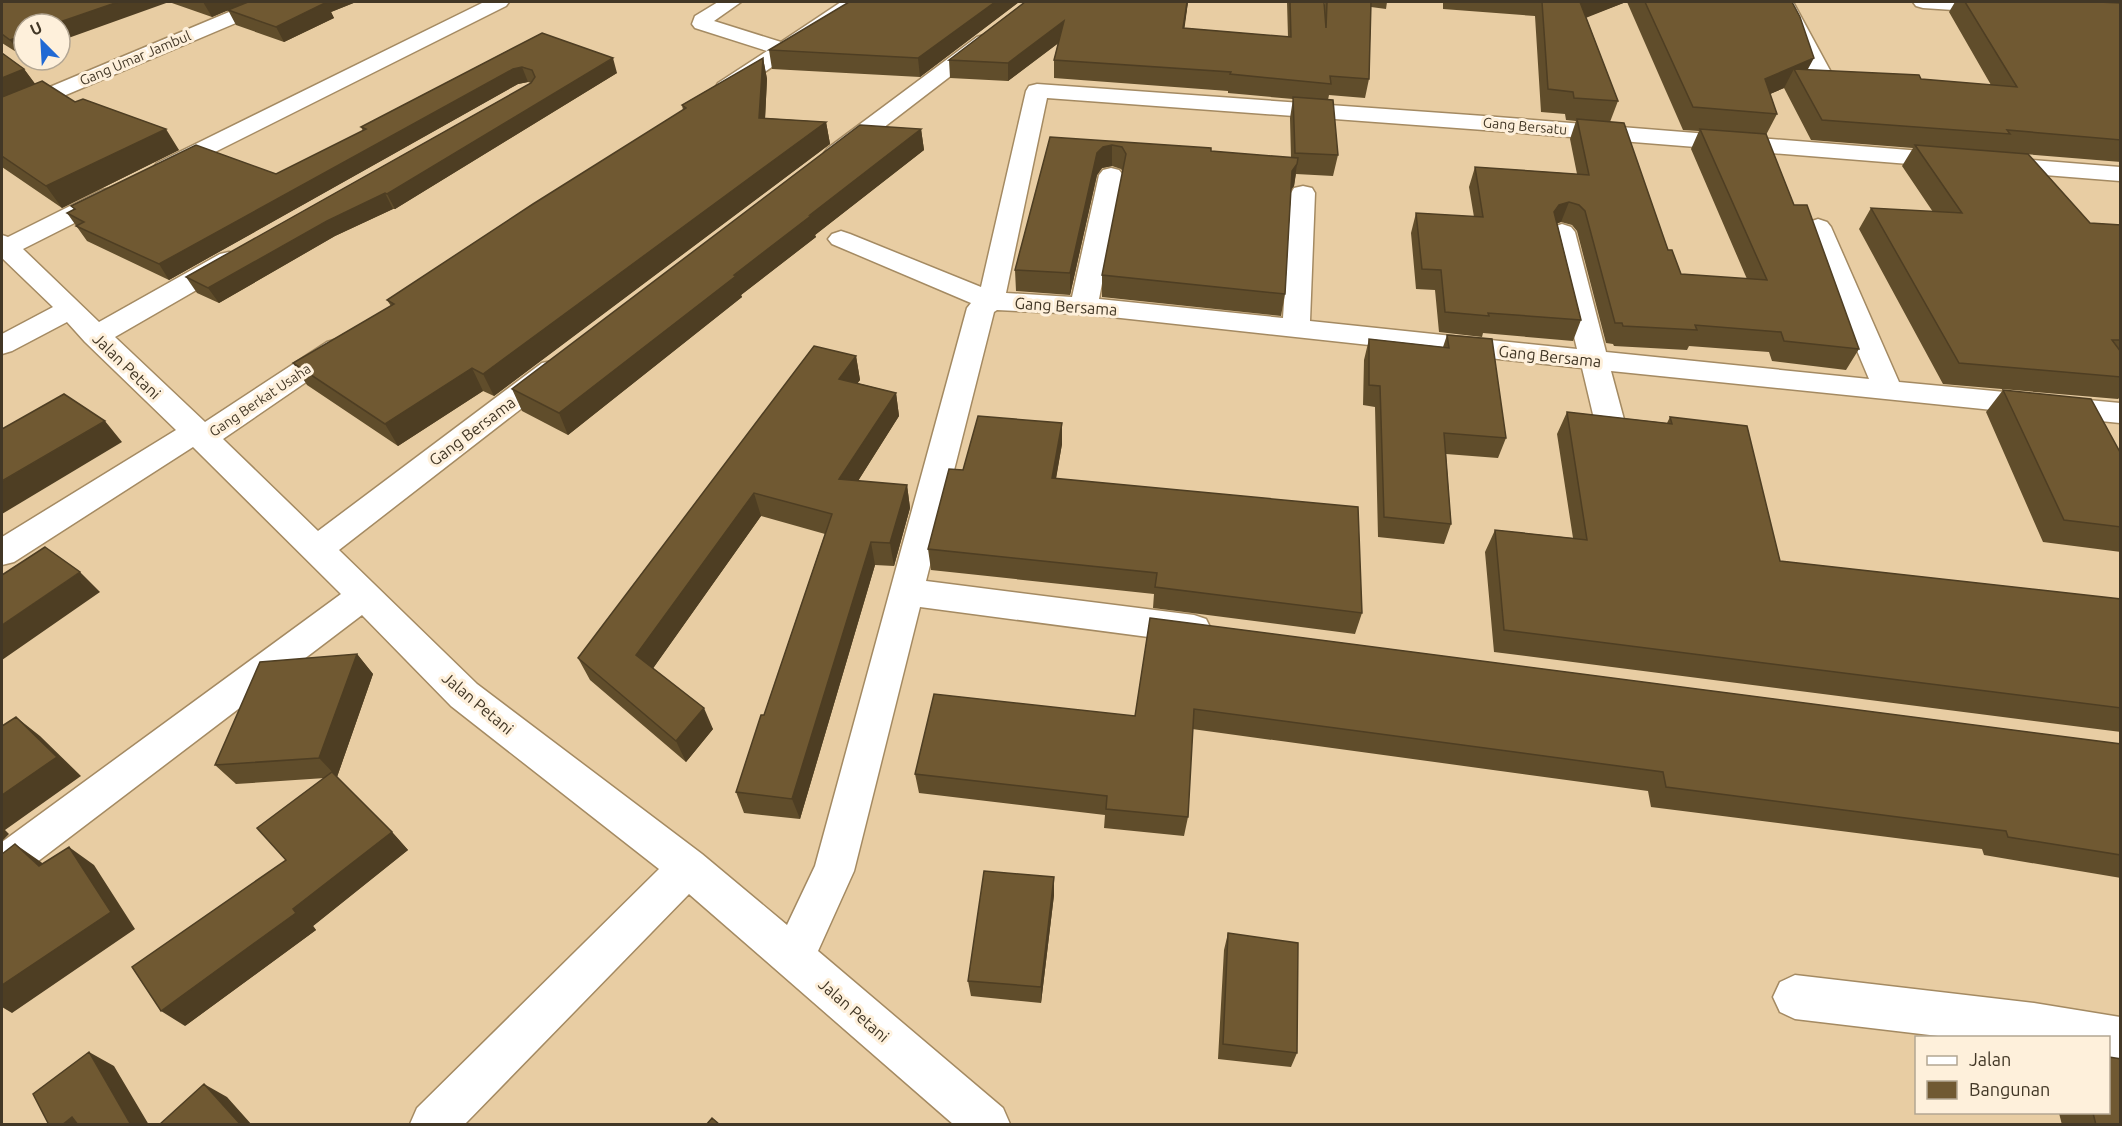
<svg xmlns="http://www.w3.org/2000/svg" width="2122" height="1126" font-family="Ubuntu,sans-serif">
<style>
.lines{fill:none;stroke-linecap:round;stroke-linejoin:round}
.minor-casing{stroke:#a48a62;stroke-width:3}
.minor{fill:#fff;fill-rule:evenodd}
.wall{fill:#604d2b}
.shaded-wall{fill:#4e3e23}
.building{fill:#705932;stroke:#4e3e23;stroke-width:1.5}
.labels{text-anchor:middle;stroke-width:6;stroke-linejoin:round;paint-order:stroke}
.far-street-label{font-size:14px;fill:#423726;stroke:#fef0db}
.street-label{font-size:16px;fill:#423726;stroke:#fef0db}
</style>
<rect width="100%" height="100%" fill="#e8cda3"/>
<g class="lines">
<g class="minor-casing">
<path id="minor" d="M 253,2 L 279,2 L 276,6 L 2,122 L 2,107 Z
M 484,2 L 509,2 L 506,6 L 173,173 L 165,175 L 157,173 L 153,168 L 157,163 Z
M 718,2 L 741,2 L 714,21 L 781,42 L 841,2 L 864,2 L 861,6 L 734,93 L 726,95 L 718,93 L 715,88 L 718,83 L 767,51 L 695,28 L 692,24 L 695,16 Z
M 1773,2 L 1793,2 L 1832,74 L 1829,79 L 1821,80 L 1813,79 Z
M 1913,2 L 2001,2 L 2006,3 L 2009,7 L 2006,11 L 1999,13 L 1923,8 L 1916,6 Z
M 984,35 L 991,37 L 994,41 L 991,45 L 844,158 L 836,160 L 828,158 L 824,153 L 828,148 L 977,37 Z
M 1037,84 L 1484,116 L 2120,167 L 2120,181 L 1484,130 L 1047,98 L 1006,293 L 1072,297 L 1099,175 L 1103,170 L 1111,168 L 1119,170 L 1123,175 L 1099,299 L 1283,318 L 1291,193 L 1294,188 L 1303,186 L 1312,188 L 1315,193 L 1310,321 L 1577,349 L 1549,232 L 1553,227 L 1562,224 L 1571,227 L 1575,232 L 1606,352 L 1869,379 L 1805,227 L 1809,222 L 1818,219 L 1827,222 L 1831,227 L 1899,382 L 2120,403 L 2120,423 L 1611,371 L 1626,427 L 1622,434 L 1611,437 L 1600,434 L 1596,427 L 1582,368 L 1084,314 L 997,310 L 994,312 L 926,581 L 1194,615 L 1206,619 L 1211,629 L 1206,639 L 1194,643 L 920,607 L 854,871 L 818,951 L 1003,1108 L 1010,1124 L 953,1124 L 689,894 L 465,1124 L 410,1124 L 417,1108 L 659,869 L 451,706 L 362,615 L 16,878 L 2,883 L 2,842 L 341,594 L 193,447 L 14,562 L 2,565 L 2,537 L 176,430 L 85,342 L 67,322 L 12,351 L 2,354 L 2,334 L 53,307 L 2,258 L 2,235 L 8,237 L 102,190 L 111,188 L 120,190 L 123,195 L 120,200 L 23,249 L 99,322 L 220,254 L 229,252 L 238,254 L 242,260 L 238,266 L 115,337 L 205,422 L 327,342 L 337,339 L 347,342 L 351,348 L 347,354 L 223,439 L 318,531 L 542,363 L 552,361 L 562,363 L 566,370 L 562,377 L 339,550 L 477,684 L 702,854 L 787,925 L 815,866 L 967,308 L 971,303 L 832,244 L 828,239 L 832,234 L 841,231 L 850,234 L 981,287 L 1026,91 L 1029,86 Z
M 1795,975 L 2034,1003 L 2120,1017 L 2120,1061 L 2108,1059 L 2108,1038 L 1955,1038 L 1795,1019 L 1780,1012 L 1773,997 L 1780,982 Z"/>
</g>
<use href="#minor" class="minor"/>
</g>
<path class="wall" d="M 2,2 L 356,2 L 331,12 L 334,18 L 284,42 L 236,25 L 228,10 L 212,17 L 169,2 L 24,24 L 24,54 L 21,55 L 2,43 Z
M 849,2 L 1188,2 L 1184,28 L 1288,37 L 1287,2 L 1324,2 L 1325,10 L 1325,2 L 1387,2 L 1386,9 L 1371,7 L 1369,79 L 1365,98 L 1329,95 L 1328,100 L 1338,155 L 1333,176 L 1296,174 L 1294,186 L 1291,189 L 1285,294 L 1281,316 L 1102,297 L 1102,275 L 1123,172 L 1121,169 L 1112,166 L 1102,168 L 1097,175 L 1070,295 L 1016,291 L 1015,270 L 1050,137 L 1291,158 L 1290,118 L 1293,99 L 1228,93 L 1228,91 L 1054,78 L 1054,60 L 1058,43 L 1008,81 L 950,78 L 949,60 L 1025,2 L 1019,2 L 920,77 L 772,69 L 769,50 Z
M 1443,2 L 1626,2 L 1586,17 L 1618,101 L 1610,122 L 1668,250 L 1681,274 L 1747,279 L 1691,149 L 1699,131 L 1683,130 L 1627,2 L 1792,2 L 1808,70 L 1991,85 L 1949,12 L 1955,2 L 2121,2 L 2121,162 L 1999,152 L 2090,223 L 2121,225 L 2121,396 L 2118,399 L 1943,384 L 1859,229 L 1871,208 L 1933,212 L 1902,166 L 1913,148 L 1811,140 L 1784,88 L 1770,94 L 1777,114 L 1766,135 L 1794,205 L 1859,349 L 1846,370 L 1772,361 L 1769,352 L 1689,346 L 1687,350 L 1614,346 L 1613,344 L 1606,343 L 1577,231 L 1572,225 L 1561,222 L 1557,223 L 1581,320 L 1573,341 L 1483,333 L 1482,337 L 1439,332 L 1435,290 L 1416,289 L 1411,233 L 1416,213 L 1474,217 L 1469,187 L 1475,167 L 1577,174 L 1570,139 L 1576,121 L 1566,120 L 1565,114 L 1541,112 L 1535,16 L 1443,9 Z
M 542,33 L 617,73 L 395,209 L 393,209 L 335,236 L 219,303 L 197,293 L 186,277 L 531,83 L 528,82 L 518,84 L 169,280 L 87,241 L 67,213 L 74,209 L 71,206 L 276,174 L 363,131 L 361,127 Z
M 2,53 L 24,69 L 35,84 L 179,150 L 62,208 L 2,167 Z
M 763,58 L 767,79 L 765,118 L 826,122 L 830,144 L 494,396 L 483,391 L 398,446 L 307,385 L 293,363 L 391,306 L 387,300 L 683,110 L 682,105 Z
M 921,129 L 924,150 L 815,235 L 816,237 L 741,295 L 742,297 L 568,435 L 522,411 L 512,389 Z
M 1447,335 L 1506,438 L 1498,458 L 1446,454 L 1451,524 L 1444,544 L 1378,537 L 1375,407 L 1363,405 L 1364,360 L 1369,339 L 1443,347 Z
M 856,356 L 860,380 L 857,383 L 896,393 L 899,416 L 858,481 L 907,485 L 910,508 L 894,566 L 875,565 L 800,819 L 744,813 L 736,792 L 764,715 L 825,534 L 761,516 L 653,668 L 713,729 L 686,762 L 590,680 L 578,658 Z
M 2003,390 L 2121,454 L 2121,552 L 2043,542 L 1986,412 Z
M 1567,412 L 1667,423 L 1670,417 L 1780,561 L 2121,599 L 2121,732 L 1494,652 L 1485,552 L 1495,530 L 1573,538 L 1557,434 Z
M 1062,423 L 1062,444 L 1056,479 L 1362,613 L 1355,634 L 1153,608 L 1154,594 L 931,570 L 928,549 L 963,470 Z
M 1150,618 L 2121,744 L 2121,878 L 1984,855 L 1982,849 L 1651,807 L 1648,791 L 1192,729 L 1188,817 L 1184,836 L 1104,828 L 1105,815 L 919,793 L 915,774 L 1135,716 Z
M 357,654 L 373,674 L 337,777 L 392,832 L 408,850 L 313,926 L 316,930 L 185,1026 L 286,860 L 325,778 L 236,784 L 215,765 Z
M 1054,877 L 1054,895 L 1041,1003 L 971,996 L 968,981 Z
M 1228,933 L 1297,1053 L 1291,1067 L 1218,1059 L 1224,950 Z
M 2059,1113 L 2109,1113 L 2121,1125 L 2062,1125 Z"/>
<path class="shaded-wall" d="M 118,2 L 169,2 L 60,41 L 60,24 L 54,24 Z
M 203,2 L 248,2 L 212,17 Z
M 319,2 L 356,2 L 331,12 L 334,18 L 284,42 L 276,27 Z
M 995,2 L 1019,2 L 920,77 L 918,58 Z
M 1187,2 L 1188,2 L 1182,47 L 1183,28 Z
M 1580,2 L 1626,2 L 1573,23 Z
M 1064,21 L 1064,39 L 1008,81 L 1008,63 Z
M 24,35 L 24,54 L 21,55 L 10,40 Z
M 613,58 L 617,73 L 395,209 L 387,194 Z
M 763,58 L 767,79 L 764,140 L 759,118 Z
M 1814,58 L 1802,80 L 1794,69 L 1784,88 L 1754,101 L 1765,79 Z
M 522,67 L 528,82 L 518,84 L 169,280 L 159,264 L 513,69 Z
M 24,69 L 39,89 L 2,105 L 2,78 Z
M 826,122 L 830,144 L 494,396 L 483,374 Z
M 166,129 L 179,150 L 62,208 L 46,186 Z
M 921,129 L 924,150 L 815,235 L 816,237 L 741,295 L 742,297 L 568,435 L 559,413 L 810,215 Z
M 1112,145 L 1112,166 L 1102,168 L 1097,175 L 1070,295 L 1070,273 L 1097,153 L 1103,147 Z
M 1297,164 L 1294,186 L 1289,193 L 1292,171 Z
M 385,193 L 393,209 L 335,236 L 219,303 L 208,288 L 327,221 Z
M 1569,202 L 1561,222 L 1551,226 L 1554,212 L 1559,205 Z
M 856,356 L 860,380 L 844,402 L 839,379 Z
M 472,368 L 483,391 L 398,446 L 385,424 Z
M 896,393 L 899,416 L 844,503 L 839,479 Z
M 105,421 L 122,442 L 2,514 L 2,481 Z
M 1062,423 L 1062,444 L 1052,500 L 1052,478 Z
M 907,485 L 910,508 L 894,566 L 890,543 Z
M 754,493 L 761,516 L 647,677 L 636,655 Z
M 871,542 L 875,565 L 800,819 L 792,799 Z
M 80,572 L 100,592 L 2,660 L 2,625 Z
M 357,654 L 373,674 L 337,777 L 319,758 Z
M 704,708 L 713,729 L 686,762 L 676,741 Z
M 16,717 L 40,736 L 81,776 L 5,830 L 9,834 L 2,841 L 2,795 Z
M 392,832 L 408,850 L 313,926 L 316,930 L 185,1026 L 161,1011 Z
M 15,844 L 41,862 L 65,883 L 39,866 Z
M 69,847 L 94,865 L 135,929 L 12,1013 L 2,1007 L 2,985 Z
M 1054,877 L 1054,895 L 1041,1003 L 1041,987 Z
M 89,1052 L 114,1066 L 149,1125 L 131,1125 Z
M 204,1084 L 227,1097 L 252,1125 L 241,1125 Z
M 72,1117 L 88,1125 L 62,1125 Z"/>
<path class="building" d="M 2,2 L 118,2 L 54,24 L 24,24 L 24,35 L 10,40 L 2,34 Z
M 248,2 L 327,2 L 276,27 L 228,10 Z
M 849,2 L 995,2 L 918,58 L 769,50 Z
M 1025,2 L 1187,2 L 1183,28 L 1291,37 L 1290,2 L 1324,2 L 1326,28 L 1327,2 L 1371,2 L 1369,79 L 1330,76 L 1331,84 L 1230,74 L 1231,72 L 1054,60 L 1064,21 L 1008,63 L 949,60 Z
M 1542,2 L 1580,2 L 1618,101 L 1574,98 L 1573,92 L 1548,89 Z
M 1645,2 L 1792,2 L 1800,17 L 1814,58 L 1765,79 L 1777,114 L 1693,107 Z
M 1965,2 L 2098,2 L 2121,3 L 2121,140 L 2007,130 L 2010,134 L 1822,120 L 1794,69 L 1919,75 L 1921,79 L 2017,87 Z
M 542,33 L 613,58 L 387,194 L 385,193 L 327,221 L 208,288 L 186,277 L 531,83 L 535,77 L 532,70 L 522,67 L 513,69 L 159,264 L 76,226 L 84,222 L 67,213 L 75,209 L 71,206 L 196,145 L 276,174 L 366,129 L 361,127 Z
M 2,53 L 24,69 L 2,78 Z
M 763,58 L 759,118 L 826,122 L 483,374 L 472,368 L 385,424 L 293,363 L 394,304 L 387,300 L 533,204 L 686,108 L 682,105 Z
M 42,81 L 75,102 L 83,99 L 166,129 L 46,186 L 2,156 L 2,97 Z
M 1293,97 L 1333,100 L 1338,155 L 1295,153 Z
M 1577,119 L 1624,123 L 1668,250 L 1672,250 L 1681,274 L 1767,280 L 1700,129 L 1766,134 L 1794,205 L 1807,205 L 1859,349 L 1784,341 L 1781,332 L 1695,325 L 1697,330 L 1623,326 L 1622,323 L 1615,323 L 1585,211 L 1579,205 L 1569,202 L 1559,205 L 1554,212 L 1581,320 L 1488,313 L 1489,316 L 1445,312 L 1441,270 L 1422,269 L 1416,213 L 1483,217 L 1475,167 L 1589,175 Z
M 860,125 L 921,129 L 810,215 L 812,215 L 734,275 L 736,276 L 559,413 L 512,389 Z
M 1050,137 L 1211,148 L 1211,151 L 1298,158 L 1297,164 L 1292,171 L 1285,294 L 1102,275 L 1126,154 L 1122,147 L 1112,145 L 1103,147 L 1097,153 L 1070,273 L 1015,270 Z
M 1915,145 L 2028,154 L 2090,223 L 2121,225 L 2121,340 L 2112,340 L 2121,352 L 2121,377 L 1959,363 L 1871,208 L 1962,213 Z
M 1447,335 L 1492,339 L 1506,438 L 1444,433 L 1451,524 L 1384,517 L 1380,386 L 1369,385 L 1369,339 L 1449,348 Z
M 814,346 L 856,356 L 839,379 L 896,393 L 839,479 L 907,485 L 890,543 L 871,542 L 792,799 L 736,792 L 761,715 L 764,715 L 832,514 L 754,493 L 636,655 L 704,708 L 676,741 L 578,658 Z
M 2003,390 L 2091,399 L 2121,454 L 2121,527 L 2064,520 Z
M 64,394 L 105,421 L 2,481 L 2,429 Z
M 1567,412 L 1672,424 L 1670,417 L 1747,426 L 1780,561 L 2121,599 L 2121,708 L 1504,630 L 1495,530 L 1587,540 Z
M 978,416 L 1062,423 L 1052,478 L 1358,507 L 1362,613 L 1155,587 L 1157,573 L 928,549 L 949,469 L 963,470 Z
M 45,547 L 80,572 L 2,625 L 2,575 Z
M 1150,618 L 2121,744 L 2121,855 L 2008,837 L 2006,831 L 1666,787 L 1663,772 L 1194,709 L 1188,817 L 1106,809 L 1107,796 L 915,774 L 934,694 L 1135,716 Z
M 357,654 L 319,758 L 215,765 L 260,662 Z
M 16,717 L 57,757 L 2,795 L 2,726 Z
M 332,772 L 392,832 L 293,909 L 296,913 L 161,1011 L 132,967 L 286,860 L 257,828 Z
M 15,844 L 39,866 L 69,847 L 111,912 L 2,985 L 2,854 Z
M 984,871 L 1054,877 L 1041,987 L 968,981 Z
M 1228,933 L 1298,943 L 1297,1053 L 1223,1044 Z
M 89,1052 L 131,1125 L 78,1125 L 72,1117 L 62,1125 L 49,1125 L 33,1094 Z
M 2109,1057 L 2121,1059 L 2121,1125 L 2096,1125 L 2093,1113 L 2109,1113 Z
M 204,1084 L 241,1125 L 159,1125 Z
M 712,1118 L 720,1125 L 706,1125 Z"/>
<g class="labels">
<g class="far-street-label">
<text transform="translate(135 58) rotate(-23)" y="5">Gang Umar Jambul</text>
<text transform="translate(1525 126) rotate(5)" y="5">Gang Bersatu</text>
<text transform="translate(260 400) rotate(-34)" y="5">Gang Berkat Usaha</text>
</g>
<g class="street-label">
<text transform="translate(1066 306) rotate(4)" y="6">Gang Bersama</text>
<text transform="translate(1550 356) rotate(6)" y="6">Gang Bersama</text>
<text transform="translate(127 366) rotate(44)" y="6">Jalan Petani</text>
<text transform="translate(472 431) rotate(-37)" y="6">Gang Bersama</text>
<text transform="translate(478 703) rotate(40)" y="6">Jalan Petani</text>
<text transform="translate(854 1010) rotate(41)" y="6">Jalan Petani</text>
</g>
</g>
<rect width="2122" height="1126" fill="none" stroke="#423726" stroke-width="6"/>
<rect x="1915" y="1036" width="195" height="78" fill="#fef0db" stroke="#b3a693" stroke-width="1.5"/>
<rect x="1927" y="1056" width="30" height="9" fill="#ffffff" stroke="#b3a693" stroke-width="1.5"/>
<text x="1969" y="1066" font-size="18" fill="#423726">Jalan</text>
<rect x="1927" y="1081" width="30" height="18" fill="#705932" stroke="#b3a693" stroke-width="1.5"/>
<text x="1969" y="1096" font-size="18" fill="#423726">Bangunan</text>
<g transform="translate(42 42) rotate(336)"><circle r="28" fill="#fef0db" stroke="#b3a693" stroke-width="1.5"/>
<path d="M0-4.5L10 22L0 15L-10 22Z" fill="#2069d4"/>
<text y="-9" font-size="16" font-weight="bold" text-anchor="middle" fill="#423726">U</text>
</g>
</svg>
